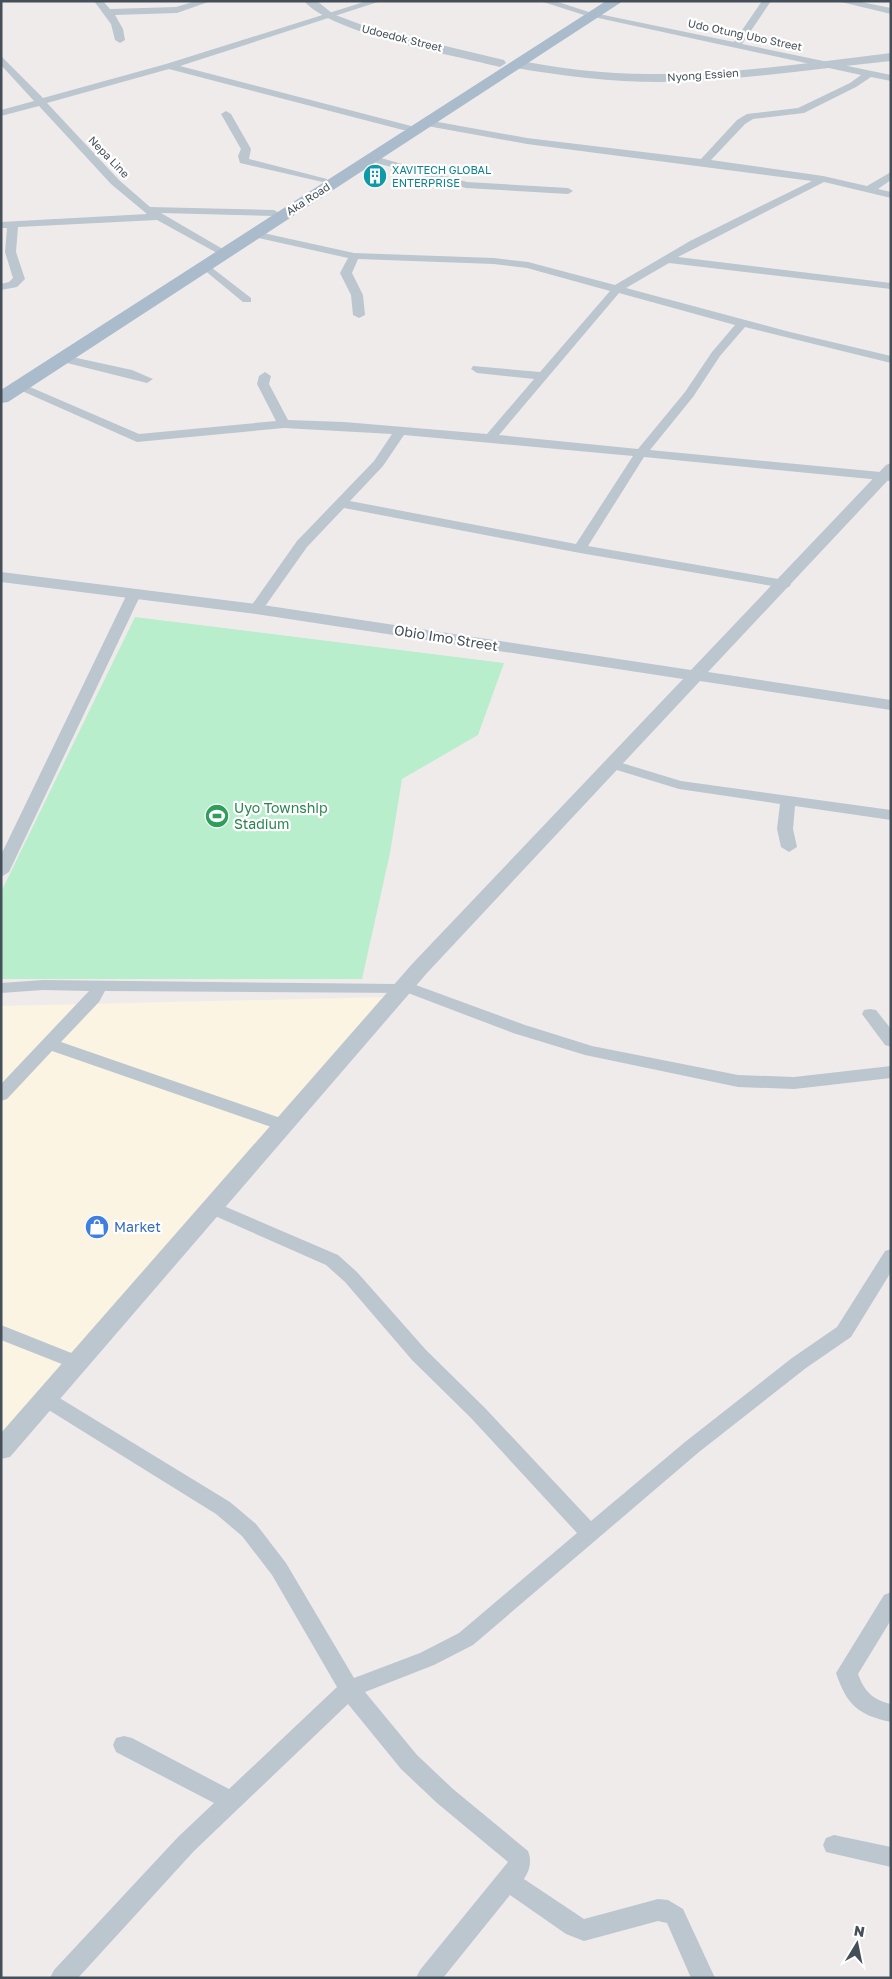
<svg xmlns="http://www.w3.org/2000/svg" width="892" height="1979" font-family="'Golos Text',sans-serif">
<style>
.commercial{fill:#fbf4e3}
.green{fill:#b8eecc}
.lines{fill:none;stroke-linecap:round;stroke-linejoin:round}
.minor{fill:#bcc6cf;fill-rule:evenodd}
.tertiary{fill:#bcc6cf;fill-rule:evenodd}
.primary{fill:#abc;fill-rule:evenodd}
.labels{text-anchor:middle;stroke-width:4.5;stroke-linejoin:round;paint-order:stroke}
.far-street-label{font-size:11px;fill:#444f59;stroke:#fff}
.far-culture-label{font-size:11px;fill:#0d838f;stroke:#fff;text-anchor:start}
.street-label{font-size:14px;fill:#444f59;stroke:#fff}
.leisure-label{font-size:14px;fill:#27864d;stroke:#fff;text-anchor:start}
.shop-label{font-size:14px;fill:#366cbe;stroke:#fff;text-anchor:start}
</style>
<rect width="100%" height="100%" fill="#efebeb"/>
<path class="commercial" d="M 391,997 L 1,1447 L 1,1006 Z"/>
<path class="green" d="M 135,617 L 504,663 L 478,735 L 402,779 L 390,853 L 362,979 L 1,979 L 1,892 Z"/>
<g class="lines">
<path class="minor" d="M 94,1 L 103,1 L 110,9 L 176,7 L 196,1 L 211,1 L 177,13 L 115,15 L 123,29 L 125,40 L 120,43 L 115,40 L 111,24 Z
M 367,1 L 381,1 L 180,66 L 411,126 L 411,130 L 403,130 L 169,69 L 47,103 L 119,180 L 150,207 L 274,210 L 279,213 L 274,216 L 161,213 L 221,248 L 222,250 L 217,253 L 157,220 L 18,227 L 16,252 L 25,279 L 17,287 L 1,290 L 1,284 L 9,282 L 13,278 L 5,252 L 7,228 L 1,228 L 1,222 L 147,214 L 111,184 L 39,106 L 1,116 L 1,110 L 34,101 L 1,65 L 1,56 L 43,98 L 166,64 Z
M 540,1 L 555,1 L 589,12 L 584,15 Z
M 762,1 L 771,1 L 742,44 L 891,75 L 891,81 L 871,77 L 856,87 L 804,113 L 753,119 L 745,124 L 711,160 L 823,176 L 867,186 L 891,172 L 891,180 L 878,189 L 891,192 L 891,198 L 824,182 L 678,257 L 891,283 L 891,289 L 669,263 L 626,288 L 790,332 L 891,356 L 891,363 L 745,327 L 720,356 L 693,397 L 650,450 L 891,473 L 891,481 L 644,457 L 588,546 L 784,580 L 789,581 L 791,584 L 789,587 L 784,588 L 580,553 L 344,508 L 307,547 L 261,612 L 251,612 L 249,609 L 297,541 L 374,461 L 392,434 L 284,428 L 137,442 L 13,387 L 15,384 L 23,384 L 139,434 L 276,421 L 257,384 L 259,376 L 265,372 L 271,376 L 269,384 L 288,420 L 344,422 L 487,434 L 534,379 L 477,373 L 471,369 L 473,366 L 540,372 L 610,291 L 527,268 L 494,264 L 358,259 L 352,273 L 363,295 L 365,315 L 359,318 L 353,315 L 351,295 L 340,273 L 348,258 L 254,237 L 249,234 L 254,231 L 354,253 L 494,258 L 528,262 L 615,285 L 690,241 L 812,181 L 527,144 L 427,126 L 422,123 L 427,120 L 527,138 L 701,159 L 737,120 L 747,114 L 798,108 L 850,83 L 861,75 L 589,16 L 594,13 L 734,42 ZM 619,293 L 735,325 L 712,352 L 685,392 L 638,449 L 499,435 ZM 404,435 L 633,456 L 576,544 L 350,501 L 383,466 Z
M 837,1 L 856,1 L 891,8 L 891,14 Z
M 226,111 L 231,114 L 251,149 L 249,159 L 327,179 L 327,183 L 240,163 L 238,156 L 241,149 L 221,114 Z
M 370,155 L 467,182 L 568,188 L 573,191 L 568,194 L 466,188 L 366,160 L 366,156 Z
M 207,264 L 251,298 L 251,302 L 243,302 L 203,269 L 203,265 Z
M 63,355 L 132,370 L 153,379 L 147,383 L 59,361 L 57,359 Z
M 134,590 L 141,594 L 9,872 L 1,877 L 1,855 L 127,594 Z
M 612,760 L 681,781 L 891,810 L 891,820 L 795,806 L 793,829 L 797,847 L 789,852 L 781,847 L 777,829 L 780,804 L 679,789 L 607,767 L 605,764 Z
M 43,980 L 398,984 L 405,981 L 525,1025 L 592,1046 L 738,1075 L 794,1077 L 891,1066 L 891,1078 L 794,1089 L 738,1087 L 585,1055 L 513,1033 L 408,993 L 105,991 L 99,1002 L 61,1042 L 289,1121 L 292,1125 L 289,1129 L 283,1131 L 277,1129 L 52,1051 L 7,1099 L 1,1101 L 1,1084 L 89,991 L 43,990 L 1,993 L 1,983 Z
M 870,1009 L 876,1010 L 891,1029 L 891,1047 L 885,1045 L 862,1014 L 864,1010 Z
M 212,1201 L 338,1255 L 357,1272 L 426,1350 L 485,1408 L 591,1521 L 685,1442 L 792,1358 L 837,1327 L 885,1251 L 891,1249 L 891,1272 L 851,1337 L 806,1368 L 699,1452 L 473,1645 L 434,1665 L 365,1692 L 417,1755 L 453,1789 L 528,1851 C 532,1861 530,1870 524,1879 L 584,1919 L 658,1899 L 668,1900 L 683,1909 L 715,1978 L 691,1978 L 667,1923 L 658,1921 L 584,1941 L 566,1934 L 510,1895 L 443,1978 L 416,1978 L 420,1970 L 508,1862 L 437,1803 L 401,1769 L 348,1704 L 194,1851 L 78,1978 L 50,1978 L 54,1970 L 178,1837 L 214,1803 L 116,1752 L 113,1745 L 116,1738 L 124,1736 L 132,1738 L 229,1789 L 337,1687 L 272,1575 L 242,1536 L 216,1514 L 39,1404 L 36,1399 L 39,1394 L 46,1392 L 53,1394 L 230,1502 L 256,1524 L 286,1563 L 354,1678 L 420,1653 L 459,1633 L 577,1533 L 471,1418 L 412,1360 L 345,1282 L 326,1265 L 206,1212 L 203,1207 L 206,1202 Z
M 1,1325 L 84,1358 L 86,1363 L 84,1368 L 77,1370 L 1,1340 Z
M 891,1592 L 891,1620 L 858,1674 C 864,1691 873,1700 891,1704 L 891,1722 C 858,1715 847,1705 836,1673 L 884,1595 Z
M 834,1835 L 891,1847 L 891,1867 L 826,1852 L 823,1845 L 826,1838 Z"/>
<path class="tertiary" d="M 304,1 L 317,1 L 333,14 L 370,28 L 504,60 L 506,63 L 500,67 C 454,55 332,34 304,1 Z
M 891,53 L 891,61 C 814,69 737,81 660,82 C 611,82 563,76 516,68 L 510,64 L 516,60 C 563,69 611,75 660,74 C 737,74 814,62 891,53 Z
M 891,463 L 891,477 L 708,672 L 891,700 L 891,710 L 700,681 L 427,973 L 10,1457 L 1,1459 L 1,1433 L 413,963 L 683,679 L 256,614 L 1,582 L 1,572 L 256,604 L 691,670 L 886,465 Z"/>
<path class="primary" d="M 606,1 L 623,1 L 8,402 L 1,403 L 1,390 Z"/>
</g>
<defs>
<g id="building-disc" transform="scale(1.25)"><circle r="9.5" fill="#0f9aa8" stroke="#fff"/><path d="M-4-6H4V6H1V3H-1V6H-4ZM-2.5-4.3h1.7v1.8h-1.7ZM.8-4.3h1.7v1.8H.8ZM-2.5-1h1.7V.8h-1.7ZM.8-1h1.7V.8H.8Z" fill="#fff"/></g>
<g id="stadium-disc" transform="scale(1.25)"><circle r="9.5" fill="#2e9e5b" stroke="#fff"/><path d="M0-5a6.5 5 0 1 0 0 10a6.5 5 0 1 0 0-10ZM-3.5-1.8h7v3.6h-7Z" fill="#fff"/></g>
<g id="shop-disc" transform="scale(1.25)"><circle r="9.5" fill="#3f7fe0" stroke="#fff"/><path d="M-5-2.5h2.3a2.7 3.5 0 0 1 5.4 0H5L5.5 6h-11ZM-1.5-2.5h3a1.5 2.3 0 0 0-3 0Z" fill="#fff"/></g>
</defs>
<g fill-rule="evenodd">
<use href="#building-disc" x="375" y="176"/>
<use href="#stadium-disc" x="217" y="816"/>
<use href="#shop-disc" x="97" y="1227"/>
</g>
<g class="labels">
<g class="far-street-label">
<text transform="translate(745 35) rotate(12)" y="4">Udo Otung Ubo Street</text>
<text transform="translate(402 38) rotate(14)" y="4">Udoedok Street</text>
<text transform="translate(703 75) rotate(-4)" y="4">Nyong Essien</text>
<text transform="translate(109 157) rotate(46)" y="4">Nepa Line</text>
<text transform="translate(308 199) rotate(-33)" y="4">Aka Road</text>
</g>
<g class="far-culture-label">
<text x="392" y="174">XAVITECH GLOBAL<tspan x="392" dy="13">ENTERPRISE</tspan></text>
</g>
<g class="street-label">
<text transform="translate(446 638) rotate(9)" y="5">Obio Imo Street</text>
</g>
<g class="leisure-label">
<text x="234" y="813">Uyo Township<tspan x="234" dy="16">Stadium</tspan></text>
</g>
<g class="shop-label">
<text x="114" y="1232">Market</text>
</g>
</g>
<rect width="892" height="1979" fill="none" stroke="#444f59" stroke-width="5"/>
<g transform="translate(857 1944) rotate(10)" stroke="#ffffff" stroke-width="4" paint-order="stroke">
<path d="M0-4L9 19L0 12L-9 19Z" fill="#444f59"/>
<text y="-8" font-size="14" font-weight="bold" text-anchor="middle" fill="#444f59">N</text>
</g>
</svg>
